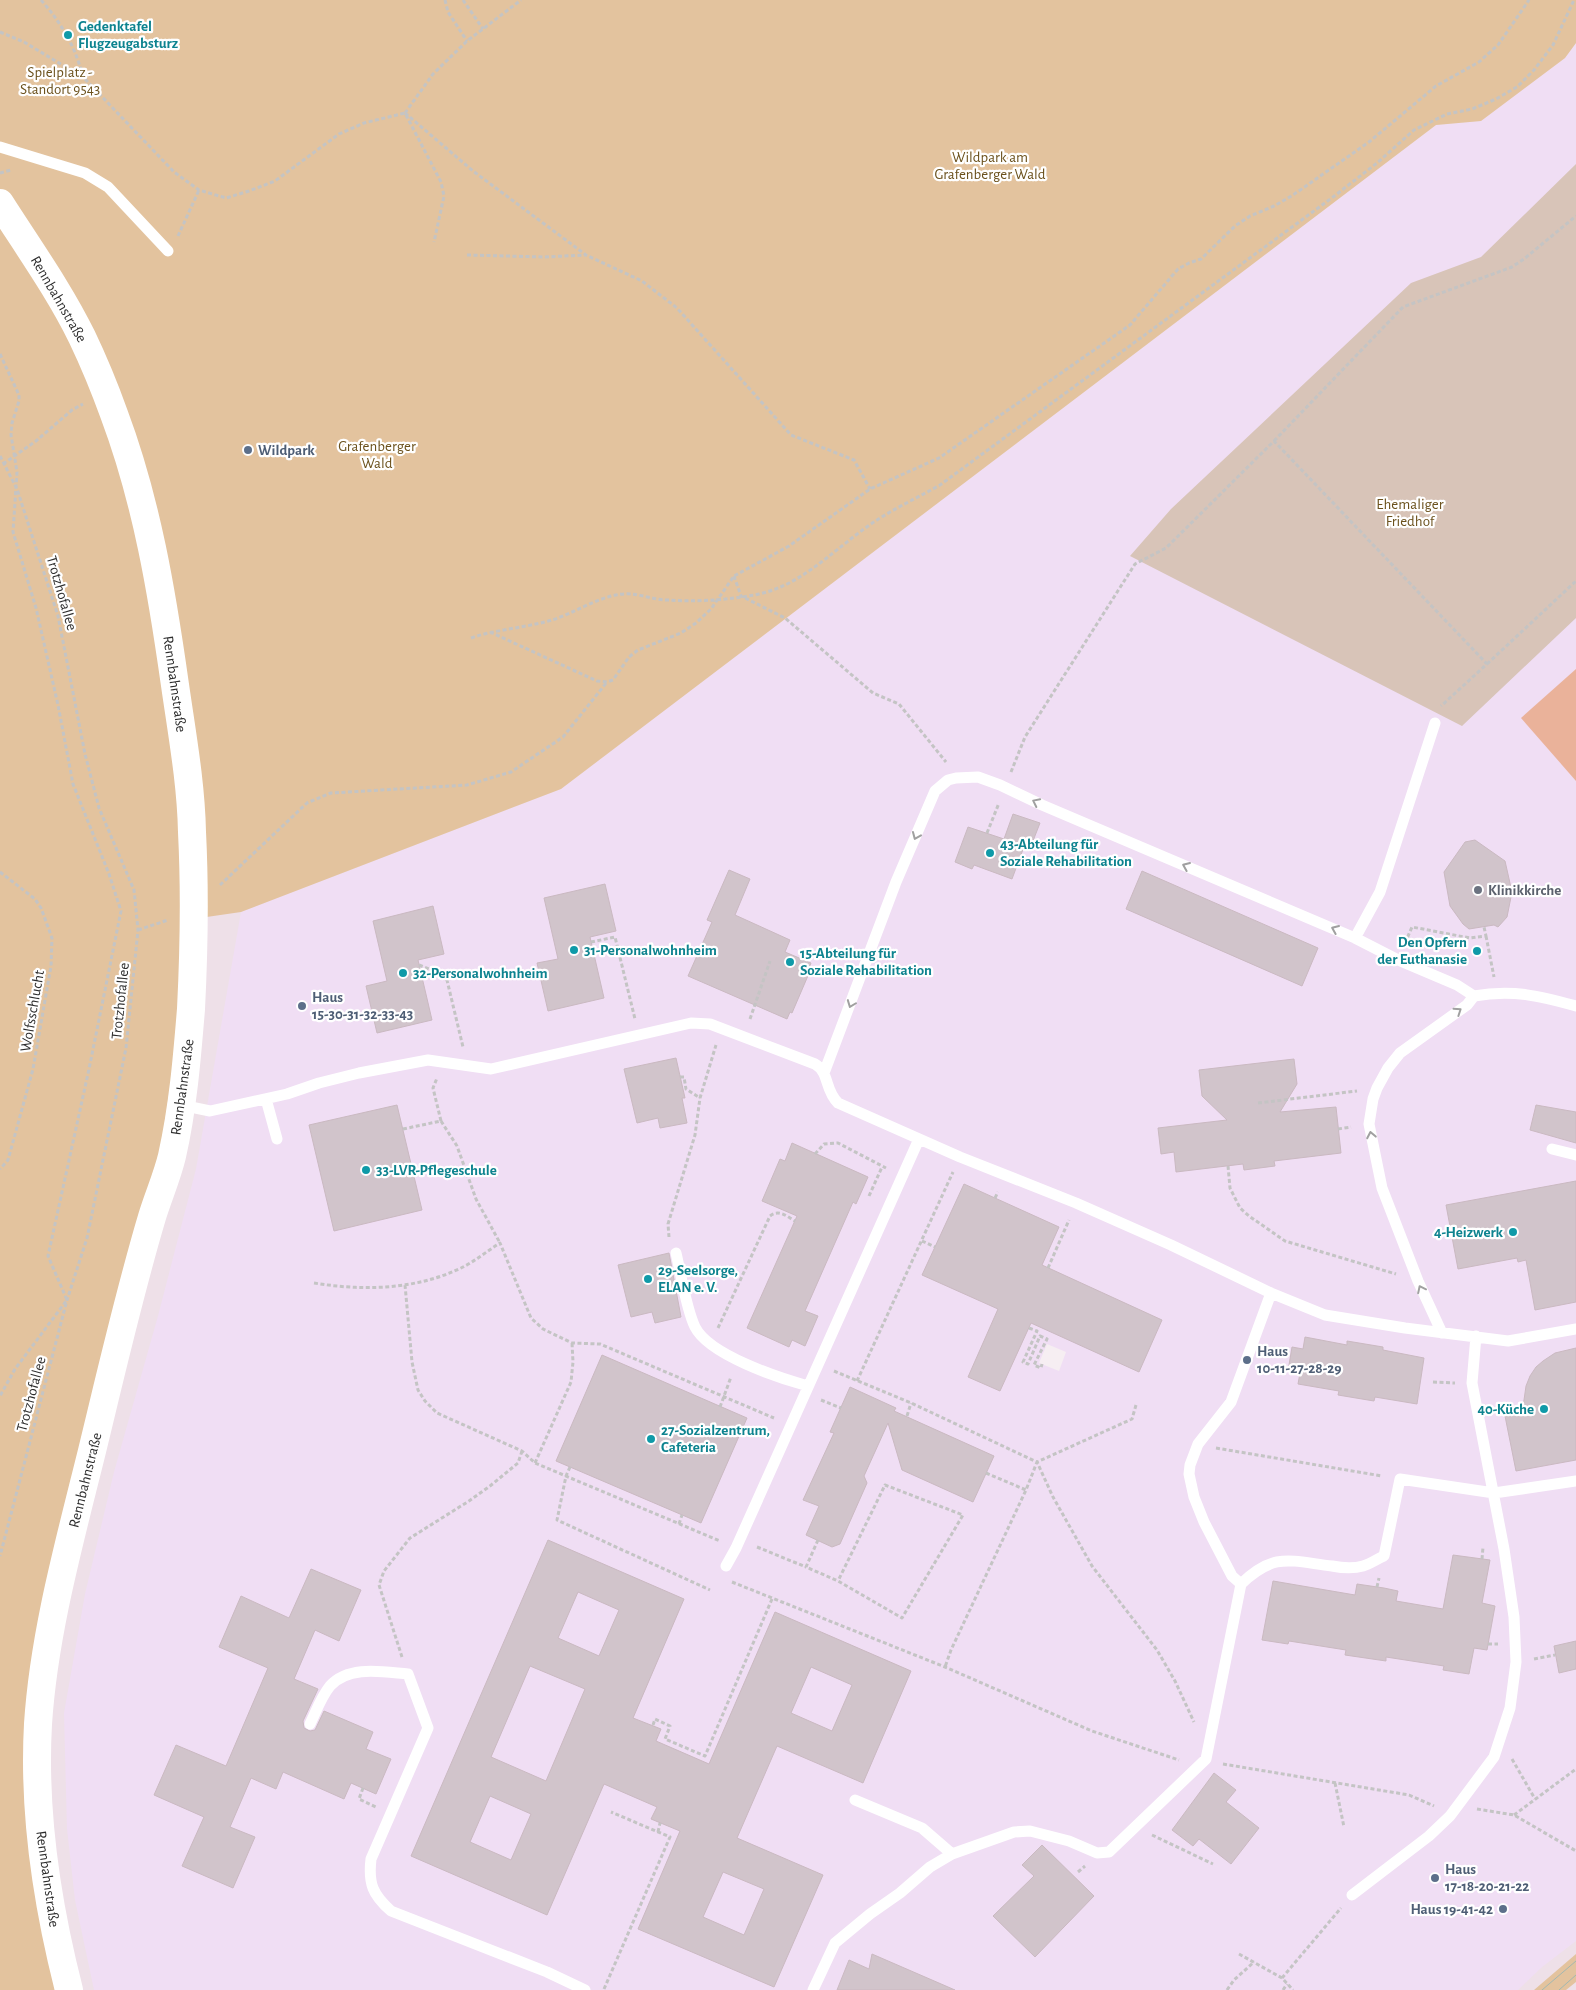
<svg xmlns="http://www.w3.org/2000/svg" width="1576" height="1990" font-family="'Alegreya Sans',sans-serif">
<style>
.medical{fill:#f0def4}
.green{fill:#e3c39e}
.cemetery{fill:#d8c4b8}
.pitch{fill:#eab29a}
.plaza{fill:#f6eef2}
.building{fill:#d1c4cb;stroke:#cab9c1;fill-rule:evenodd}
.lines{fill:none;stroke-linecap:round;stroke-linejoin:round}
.path{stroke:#c4c4c4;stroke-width:3;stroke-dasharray:4 2.5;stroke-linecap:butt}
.service{stroke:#fff;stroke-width:11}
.tertiary{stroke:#fff;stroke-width:28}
.tram{stroke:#a2b7b1;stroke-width:1}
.oneway{stroke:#a0a0a0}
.culture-dot{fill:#0f9aa8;stroke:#fff;stroke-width:2}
.service-dot{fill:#5c6f8a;stroke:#fff;stroke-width:2}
.worship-dot{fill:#6b7280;stroke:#fff;stroke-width:2}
.labels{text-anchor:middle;stroke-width:4.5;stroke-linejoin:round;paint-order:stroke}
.culture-label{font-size:15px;font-weight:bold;fill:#0d838f;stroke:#fff;text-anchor:start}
.park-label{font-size:15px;fill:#6b511c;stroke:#fff}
.street-label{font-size:15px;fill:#2d2d2d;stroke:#fff}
.service-label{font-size:15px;font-weight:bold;fill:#4e5e75;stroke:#fff;text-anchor:start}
.worship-label{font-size:15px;font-weight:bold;fill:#5b616d;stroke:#fff;text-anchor:start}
</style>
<rect width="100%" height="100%" fill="#eee0e8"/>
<path class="medical" d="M 1576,43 L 1576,1941 L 1542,1967 L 1518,1990 L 94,1990 L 75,1900 L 67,1829 L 64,1713 L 85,1594 L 114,1472 L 158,1316 L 196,1169 L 241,912 L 561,789 L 1436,125 L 1481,121 L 1565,58 Z"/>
<path class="green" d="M 0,0 L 1576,0 L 1576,43 L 1565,58 L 1481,121 L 1436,125 L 561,789 L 241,912 L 186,920 L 183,999 L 161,1149 L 35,1689 L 62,1990 L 0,1990 Z
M 1576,1954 L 1576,1982 L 1566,1990 L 1534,1990 Z"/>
<path class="cemetery" d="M 1576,164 L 1576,618 L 1462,726 L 1130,556 L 1171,509 L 1411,283 L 1481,257 Z"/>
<path class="pitch" d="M 1576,669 L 1576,781 L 1521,718 Z"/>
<path class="plaza" d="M 1047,1344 L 1066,1352 L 1059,1371 L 1039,1363 Z"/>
<path class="building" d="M 1013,814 L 1040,823 L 1031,846 L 1025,844 L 1012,879 L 974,865 L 972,869 L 955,862 L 968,827 L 1004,839 Z
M 1475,840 L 1505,861 L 1512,892 L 1507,917 L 1498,927 L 1494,925 L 1469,929 L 1463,924 L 1450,906 L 1444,872 L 1465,842 Z
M 729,870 L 750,879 L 735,915 L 790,940 L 785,952 L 811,963 L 808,971 L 810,971 L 792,1013 L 790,1012 L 787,1019 L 688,976 L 712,922 L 707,920 Z
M 1142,871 L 1318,948 L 1302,986 L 1126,909 Z
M 605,884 L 616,931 L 590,937 L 604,998 L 548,1011 L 537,963 L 558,959 L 544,898 Z
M 433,906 L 444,954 L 418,960 L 432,1020 L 377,1033 L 366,986 L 387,981 L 373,921 Z
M 676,1058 L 685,1098 L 682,1098 L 687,1123 L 660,1128 L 658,1118 L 637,1123 L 624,1069 Z
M 1294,1059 L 1297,1084 L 1280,1112 L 1336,1107 L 1341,1153 L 1274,1161 L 1275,1166 L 1244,1170 L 1243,1164 L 1176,1172 L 1174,1152 L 1161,1154 L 1158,1128 L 1227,1120 L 1202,1096 L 1199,1070 Z
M 397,1105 L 422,1210 L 334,1231 L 309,1125 Z
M 1536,1105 L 1576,1112 L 1576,1143 L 1530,1130 Z
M 792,1143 L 868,1177 L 856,1204 L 853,1202 L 805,1311 L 818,1316 L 805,1346 L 792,1340 L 789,1347 L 747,1328 L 797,1216 L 762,1201 L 780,1159 L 785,1161 Z
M 1576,1181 L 1576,1302 L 1535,1310 L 1526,1260 L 1518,1262 L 1517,1258 L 1458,1269 L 1446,1205 Z
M 964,1184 L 1059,1227 L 1042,1265 L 1162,1320 L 1139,1372 L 1031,1323 L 1000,1391 L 968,1377 L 998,1309 L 922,1275 Z
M 669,1253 L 681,1317 L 655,1323 L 652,1312 L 631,1317 L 618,1265 Z
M 1305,1337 L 1347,1345 L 1347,1341 L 1383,1347 L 1383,1350 L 1424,1358 L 1417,1404 L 1375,1397 L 1374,1401 L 1338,1395 L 1339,1391 L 1298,1384 L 1300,1373 L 1288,1371 L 1292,1347 L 1303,1349 Z
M 1576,1348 L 1576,1460 L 1516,1471 L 1504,1411 L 1523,1407 L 1526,1386 L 1530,1376 L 1536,1367 L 1543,1361 L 1555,1353 Z
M 602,1355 L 747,1418 L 701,1523 L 556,1461 Z
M 850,1387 L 896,1408 L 894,1411 L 994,1456 L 973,1502 L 902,1470 L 888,1423 L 864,1476 L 867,1483 L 840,1544 L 832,1547 L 806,1535 L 819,1506 L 803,1500 L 834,1433 L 830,1432 Z
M 548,1540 L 684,1599 L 633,1718 L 661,1729 L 656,1741 L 709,1764 L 775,1612 L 911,1671 L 863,1783 L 777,1746 L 737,1838 L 823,1875 L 774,1987 L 638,1929 L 680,1831 L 651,1819 L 657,1807 L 604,1784 L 547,1915 L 411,1856 ZM 578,1592 L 619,1610 L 599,1656 L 558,1638 ZM 530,1666 L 585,1689 L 546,1781 L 491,1757 ZM 811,1667 L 852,1685 L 832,1731 L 791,1713 ZM 490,1796 L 531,1814 L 511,1860 L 470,1842 ZM 723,1872 L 764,1889 L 744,1935 L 703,1917 Z
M 1453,1555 L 1490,1560 L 1482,1603 L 1495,1606 L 1487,1650 L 1474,1648 L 1469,1674 L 1443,1670 L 1444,1666 L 1386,1657 L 1386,1661 L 1345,1655 L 1346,1650 L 1289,1641 L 1288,1644 L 1262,1640 L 1273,1581 L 1355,1595 L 1357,1584 L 1384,1588 L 1398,1591 L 1396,1601 L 1443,1609 Z
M 311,1569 L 361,1590 L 339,1641 L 315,1630 L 294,1679 L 318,1689 L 303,1721 L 304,1728 L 310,1731 L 315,1730 L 324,1711 L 373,1732 L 366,1749 L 391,1759 L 376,1794 L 351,1783 L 344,1799 L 283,1772 L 276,1789 L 251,1778 L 230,1827 L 255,1837 L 233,1888 L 182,1866 L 204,1817 L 154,1795 L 176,1745 L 226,1766 L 268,1668 L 219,1647 L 241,1596 L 289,1618 Z
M 1576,1641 L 1576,1669 L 1559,1673 L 1554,1646 Z
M 1214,1773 L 1236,1790 L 1226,1802 L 1259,1828 L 1231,1864 L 1199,1839 L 1193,1846 L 1172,1830 Z
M 1042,1845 L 1094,1896 L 1035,1957 L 993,1916 L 1034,1876 L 1022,1865 Z
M 872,1954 L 955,1990 L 837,1990 L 849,1960 L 869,1969 Z"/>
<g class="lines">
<path class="path" d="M 41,0 C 62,24 75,46 83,77
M 445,0 L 448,12 L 467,41
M 463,0 L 483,29
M 0,32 L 24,42 L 84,78 L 174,172 L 199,190 L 226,198 L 249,191 L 275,181 L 339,134 L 364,123 L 405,113
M 405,113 L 473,171 L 586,255 L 642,281 L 677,308 L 791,435 L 854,460 L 870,489
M 405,113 L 433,74 L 467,41 L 521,0
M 406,115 L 441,182 L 444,196 L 434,242
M 0,173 L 11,170
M 178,236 L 199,190
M 467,255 L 545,257 L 586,255
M 0,354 L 19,395 L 19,401 L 12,423 L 11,435 L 17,472 L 13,532 L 36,608 L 58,705 L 73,784 L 109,874 L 121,911 L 89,1069 L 48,1256 L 67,1300 L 15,1369 L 0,1396
M 1274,441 L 1403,307 L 1512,267 L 1524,259 L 1576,216
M 0,456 L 17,489 L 58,616 L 85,754 L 99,808 L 134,890 L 138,930 L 126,1048 L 87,1238 L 67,1300 L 0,1556
M 3,464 L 36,441 L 72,410 L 83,404
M 734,576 L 741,596 L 785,618 L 873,693 L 899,704 L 946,762
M 490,632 L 597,681 L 607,682 L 613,680 L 629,657 L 638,650 L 681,633 L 696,623 L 711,609 L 734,576 L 789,546 L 870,489 L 939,458 L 1130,325 L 1178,269 L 1189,263 L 1201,259 L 1235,226 L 1250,216 L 1274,206 L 1293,195 L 1369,142 L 1436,86 L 1479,62 L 1498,45 L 1529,0
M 471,638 C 497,629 525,628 552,620 C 576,613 604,592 631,594 C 643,595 655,600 668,600 C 698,602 730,600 759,594 C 805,584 838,545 877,520 C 897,507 919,497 940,485 L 1333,197 L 1377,163 L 1414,130 L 1447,114 L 1472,109 L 1496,99 L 1517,87 L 1534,70 L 1553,45 L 1574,0
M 1487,664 L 1576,581
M 1011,772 L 1025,737 L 1135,564 L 1166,548 L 1274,441 L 1487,664 L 1441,706
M 987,833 L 999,803
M 0,872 L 35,899 L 41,908 L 52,938 L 51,966 L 33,1069 L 8,1160 L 0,1169
M 220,885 L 307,803 L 331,793 L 467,785 L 511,772 L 563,737 L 607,682
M 138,930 L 168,920
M 1486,936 L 1494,977
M 591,942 L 615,937 L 635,1019
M 1405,943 L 1412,927 L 1470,938 L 1486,936 L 1484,927
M 419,965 L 446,976 L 463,1047
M 750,1019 L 770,961
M 680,1077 L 684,1077 L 686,1089 L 700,1098
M 1258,1103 L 1357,1091
M 441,1121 L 457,1146 L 476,1199 L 500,1243
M 403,1129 L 441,1121 L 433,1088 L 437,1078
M 1338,1129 L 1351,1127
M 815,1154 L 824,1144 L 838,1143 L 886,1168
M 1228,1166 L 1230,1188 L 1240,1208 L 1249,1216 L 1285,1241 L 1396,1274
M 869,1196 L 882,1167
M 995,1198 L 998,1192
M 669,1237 L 668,1224 L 695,1135 L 700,1098 L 716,1045
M 922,1241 L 935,1247
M 1048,1268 L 1069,1220
M 314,1283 C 363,1291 415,1290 461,1268 C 474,1262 487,1251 500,1243 L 531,1318 L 543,1329 L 572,1343 L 600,1344 L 774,1418
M 405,1285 L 412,1362 L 418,1390 L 425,1401 L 437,1413 L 522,1451 L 535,1463 L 720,1541
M 718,1328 L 770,1216 C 779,1209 786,1216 795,1221
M 1029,1328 L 1037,1331 L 1023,1362 L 1028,1364 L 1040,1336 L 1047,1339 L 1034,1365 L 1041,1368 L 1042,1364
M 834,1371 L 911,1403 L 1037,1462 L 1026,1490 L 951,1650 L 945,1667
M 857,1381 L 953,1172
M 1433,1382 L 1455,1383
M 821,1400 L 841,1408
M 1136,1405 L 1132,1419 L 1037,1462 L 1053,1497 L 1092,1566 L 1157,1650 L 1175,1681 L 1194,1722
M 720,1407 L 731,1377
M 907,1416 L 911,1403
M 1216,1448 L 1382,1476
M 535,1463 L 571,1382 L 573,1362 L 572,1343
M 570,1467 L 566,1476 L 557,1520 L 710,1590
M 986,1473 L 1026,1490
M 679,1524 L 682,1515
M 818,1540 L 806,1567 L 838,1581 L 902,1618 L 963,1515 L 885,1485 L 838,1581
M 757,1547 L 806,1567
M 1482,1559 L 1483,1547
M 732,1582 L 945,1667 L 1092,1731 L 1179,1760
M 1377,1587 L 1379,1578
M 1488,1644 L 1498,1644
M 402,1657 L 379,1585 L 384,1571 L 410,1538 L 469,1501 L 490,1486 L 518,1463 L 522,1451
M 1534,1659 L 1555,1655
M 653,1725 L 655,1719 L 670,1726 L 665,1739 L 705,1756 L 772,1599
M 1512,1759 L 1535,1799
M 1223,1764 L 1409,1795 L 1434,1806
M 1335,1783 L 1344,1827
M 363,1788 L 359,1799 L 376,1807
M 1477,1809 L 1514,1815 L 1576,1851
M 1514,1815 L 1576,1769
M 658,1832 L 660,1823
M 1152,1835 L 1213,1864
M 1078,1872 L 1085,1866
M 1239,1954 L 1282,1978 L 1293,1990
M 1282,1978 L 1341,1908
M 604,1989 L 670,1837 L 611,1812
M 1227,1990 L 1234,1980 L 1254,1962
M 1283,1990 L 1287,1984"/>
<path class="service" d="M 0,147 L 85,173 L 108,187 L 168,251
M 1355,938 L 1380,892 L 1435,723
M 824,1073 L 896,882 L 935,791 L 948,780 L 956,778 L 978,777 L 1000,785 L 1042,805 L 1355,938 L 1398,960 L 1457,985 L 1474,996 C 1513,989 1539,996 1576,1006
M 266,1099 L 277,1139
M 181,1105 L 210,1111 L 287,1094 L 319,1083 L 359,1073 L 428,1060 L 491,1069 L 691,1023 L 710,1024 L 815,1064 C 830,1073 824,1089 838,1103 L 960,1157 L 1076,1203 L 1171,1245 L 1271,1293 L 1325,1315 L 1405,1328 L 1508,1341 L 1576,1329
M 1552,1149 L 1576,1155
M 676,1253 C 681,1274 686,1308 695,1327 C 709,1355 779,1378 808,1386
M 1442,1333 L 1418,1281 L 1382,1188 L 1369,1124 L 1373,1099 L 1377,1088 L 1388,1068 L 1400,1053 L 1467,1005 L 1474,996
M 726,1566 L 736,1548 L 919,1139
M 1241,1584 L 1232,1576 L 1204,1522 L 1194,1497 L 1189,1474 L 1190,1465 L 1198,1444 L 1231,1402 L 1271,1293
M 310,1724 C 316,1712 321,1697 330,1686 C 349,1665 383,1672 408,1674 L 428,1728 L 371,1859 C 368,1884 373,1895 391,1911 L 547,1972 L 585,1990
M 855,1800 L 922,1828 L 952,1854
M 1352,1895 L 1429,1836 L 1450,1816 L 1494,1757 L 1510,1708 L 1516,1662 L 1514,1617 L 1504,1549 L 1472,1383 L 1476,1336
M 813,1990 L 835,1943 L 870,1914 L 900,1893 L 930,1867 L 952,1854 L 1014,1832 L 1030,1831 L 1069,1841 L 1097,1853 L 1109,1852 L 1206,1759 L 1241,1584 C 1274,1552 1290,1561 1332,1566 C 1342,1568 1353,1569 1363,1566 C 1370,1564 1377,1559 1384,1556 L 1400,1479 L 1494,1493 L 1576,1481"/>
<path class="tertiary" d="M 0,203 C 28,247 59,290 82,337 C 94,362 105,389 114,414 C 147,502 162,593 175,685 C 182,734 191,783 192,832 C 195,891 194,950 191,1009 C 187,1058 183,1107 172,1156 C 167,1177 158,1197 152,1217 C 129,1294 111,1373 92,1451 C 70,1540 44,1632 38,1724 C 33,1813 47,1904 69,1990"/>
<path class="tram" d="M 1542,1990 L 1576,1961
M 1559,1990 L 1576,1975"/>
</g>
<defs><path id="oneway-chevron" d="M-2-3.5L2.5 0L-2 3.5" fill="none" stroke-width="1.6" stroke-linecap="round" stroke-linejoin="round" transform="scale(1.25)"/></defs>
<g class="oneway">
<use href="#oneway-chevron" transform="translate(1036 802) rotate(-154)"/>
<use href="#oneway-chevron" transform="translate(916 836) rotate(113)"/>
<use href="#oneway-chevron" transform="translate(1186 866) rotate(-157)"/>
<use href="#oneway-chevron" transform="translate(1335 929) rotate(-157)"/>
<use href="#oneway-chevron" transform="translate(851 1004) rotate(111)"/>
<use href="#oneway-chevron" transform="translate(1458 1011) rotate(-34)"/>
<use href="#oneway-chevron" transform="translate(1371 1135) rotate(-101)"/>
<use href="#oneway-chevron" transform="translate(1421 1289) rotate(-116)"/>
</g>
<g class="culture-dot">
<circle cx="68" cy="35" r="5"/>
<circle cx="990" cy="853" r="5"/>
<circle cx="574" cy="950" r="5"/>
<circle cx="1477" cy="951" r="5"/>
<circle cx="790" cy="962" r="5"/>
<circle cx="403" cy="973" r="5"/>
<circle cx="366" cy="1170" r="5"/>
<circle cx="1513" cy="1232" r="5"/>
<circle cx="648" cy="1279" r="5"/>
<circle cx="1544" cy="1409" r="5"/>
<circle cx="651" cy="1439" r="5"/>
</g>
<g class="service-dot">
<circle cx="248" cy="450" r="5"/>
<circle cx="302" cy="1006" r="5"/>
<circle cx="1247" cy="1360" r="5"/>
<circle cx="1435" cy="1878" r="5"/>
<circle cx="1503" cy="1909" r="5"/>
</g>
<circle class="worship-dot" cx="1478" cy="890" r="5"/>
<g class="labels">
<g class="culture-label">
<text x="78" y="31">Gedenktafel<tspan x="78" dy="17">Flugzeugabsturz</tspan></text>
<text x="1000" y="849">43-Abteilung für<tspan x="1000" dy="17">Soziale Rehabilitation</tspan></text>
<text x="1467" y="947" text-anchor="end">Den Opfern<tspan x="1467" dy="17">der Euthanasie</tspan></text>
<text x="584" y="955">31-Personalwohnheim</text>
<text x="800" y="958">15-Abteilung für<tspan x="800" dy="17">Soziale Rehabilitation</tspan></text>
<text x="413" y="978">32-Personalwohnheim</text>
<text x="376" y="1175">33-LVR-Pflegeschule</text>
<text x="1503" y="1237" text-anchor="end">4-Heizwerk</text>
<text x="658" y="1275">29-Seelsorge,<tspan x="658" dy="17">ELAN e. V.</tspan></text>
<text x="1534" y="1414" text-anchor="end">40-Küche</text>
<text x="661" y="1435">27-Sozialzentrum,<tspan x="661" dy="17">Cafeteria</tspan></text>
</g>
<g class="park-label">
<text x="60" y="77">Spielplatz -<tspan x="60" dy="17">Standort 9543</tspan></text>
<text x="990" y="162">Wildpark am<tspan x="990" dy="17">Grafenberger Wald</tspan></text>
<text x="377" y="451">Grafenberger<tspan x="377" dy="17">Wald</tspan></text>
<text x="1410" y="509">Ehemaliger<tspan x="1410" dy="17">Friedhof</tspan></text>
</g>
<g class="street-label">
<text transform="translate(59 299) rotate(60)" y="5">Rennbahnstraße</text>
<text transform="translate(62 593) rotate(74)" y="5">Trotzhofallee</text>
<text transform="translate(175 684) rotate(82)" y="5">Rennbahnstraße</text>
<text transform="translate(120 1001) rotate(-84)" y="5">Trotzhofallee</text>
<text transform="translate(32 1011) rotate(-80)" y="5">Wolfsschlucht</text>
<text transform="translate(182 1087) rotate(-82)" y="5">Rennbahnstraße</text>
<text transform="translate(31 1394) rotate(-75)" y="5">Trotzhofallee</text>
<text transform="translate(85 1480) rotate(-76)" y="5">Rennbahnstraße</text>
<text transform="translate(48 1879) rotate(82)" y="5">Rennbahnstraße</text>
</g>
<g class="service-label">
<text x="258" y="455">Wildpark</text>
<text x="312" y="1002">Haus<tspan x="312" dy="17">15-30-31-32-33-43</tspan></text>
<text x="1257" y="1356">Haus<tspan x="1257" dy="17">10-11-27-28-29</tspan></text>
<text x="1445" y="1874">Haus<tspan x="1445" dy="17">17-18-20-21-22</tspan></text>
<text x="1493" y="1914" text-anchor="end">Haus 19-41-42</text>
</g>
<g class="worship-label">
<text x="1488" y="895">Klinikkirche</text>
</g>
</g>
</svg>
